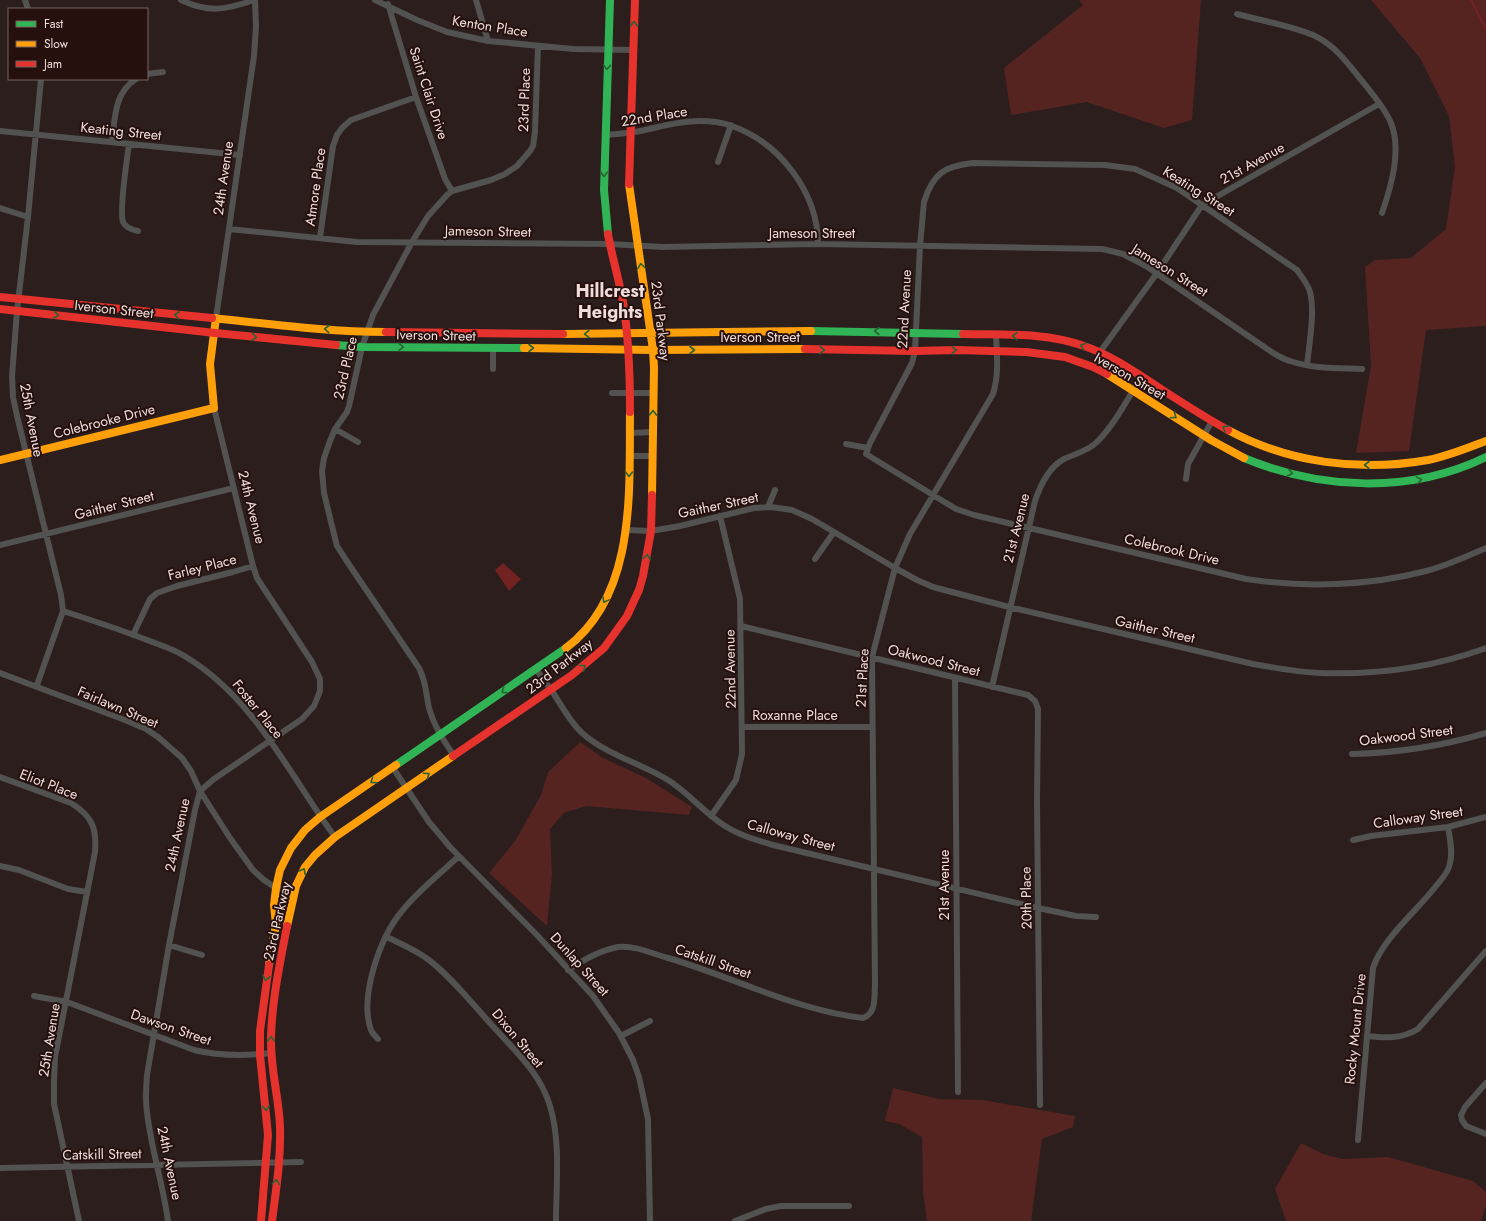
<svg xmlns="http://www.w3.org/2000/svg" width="1486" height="1221" font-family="Jost,sans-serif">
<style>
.green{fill:#552421}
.water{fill:#712221}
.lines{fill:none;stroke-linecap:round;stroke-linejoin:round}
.stream{stroke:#712221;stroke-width:2}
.street{stroke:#525250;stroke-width:6}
.fast{stroke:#30b455;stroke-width:8}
.slow{stroke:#ff9f0a;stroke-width:8}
.jam{stroke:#e5322d;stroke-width:8}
.oneway{stroke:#2b6232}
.labels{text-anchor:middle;stroke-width:4;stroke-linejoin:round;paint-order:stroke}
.street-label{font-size:14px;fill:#eedddb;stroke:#26100e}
.district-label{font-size:18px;font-weight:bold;fill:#eedddb;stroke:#26100e}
</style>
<rect width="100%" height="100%" fill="#2b1e1d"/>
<path class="green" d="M 1079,0 L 1201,0 L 1192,120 L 1164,128 L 1087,102 L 1011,115 L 1004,68 L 1083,5 Z
M 1371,0 L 1486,0 L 1486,326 L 1426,330 L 1409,451 L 1356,453 L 1371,365 L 1365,267 L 1375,260 L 1411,258 L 1446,229 L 1455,167 L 1449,116 L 1420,58 Z
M 580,742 L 603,758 L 646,778 L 692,807 L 689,815 L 586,806 L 564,813 L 550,829 L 552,874 L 547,926 L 489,873 L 515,841 L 541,795 L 548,772 Z
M 893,1088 L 939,1099 L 982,1100 L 1075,1116 L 1073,1127 L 1042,1139 L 1031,1221 L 927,1221 L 923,1192 L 922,1137 L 899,1124 L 885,1121 Z
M 1301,1143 L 1323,1154 L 1343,1159 L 1388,1157 L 1473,1181 L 1486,1192 L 1486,1205 L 1481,1221 L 1286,1221 L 1275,1189 Z"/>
<path class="water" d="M 503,563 L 521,579 L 509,591 L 495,570 Z"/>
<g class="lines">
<path class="stream" d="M 1471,0 L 1486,29"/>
<path class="street" d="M 25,0 L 28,9
M 181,0 C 208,13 226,10 254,0
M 375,0 L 417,20 L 447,32 L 488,41 L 573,49 L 633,50
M 476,0 L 488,41
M 388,4 L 416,97 L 445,179 L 452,191
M 1237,14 C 1262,21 1289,25 1313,35 C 1333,44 1345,60 1358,76 C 1369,90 1384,106 1391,123 C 1402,150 1391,187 1382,213
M 147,74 L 163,72
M 0,131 L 240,155
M 605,135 C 619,134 632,133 645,130 C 663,126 680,121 699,121 C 709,121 722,122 732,126 C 780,143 818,193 818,244
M 112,142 C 115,118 114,93 136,79
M 129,144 C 127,159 119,211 123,222 C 126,228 132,230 138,231
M 718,162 L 731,125
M 0,208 L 28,217
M 229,229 L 357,242 L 610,244 L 663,247 L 818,244 L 1102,249 L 1123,254 L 1146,266 L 1257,342 C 1268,349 1278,358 1290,361 C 1313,369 1339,368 1362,369
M 320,237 L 333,146 L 337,135 L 342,128 L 351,120 L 416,97
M 216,318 L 254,56 L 256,27 L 255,0
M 1307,365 C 1309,345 1316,307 1309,289 C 1306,282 1301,276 1297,270 L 1177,188 L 1135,169 L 1105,165 L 973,163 C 945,166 933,173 924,202 L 920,246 L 915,351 L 912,363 L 870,443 L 866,454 L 956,509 L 974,515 L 1246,579 C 1304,588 1369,586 1426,571 C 1446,566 1467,556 1486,548
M 1093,367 L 1100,352 L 1157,273 L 1202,205 L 1379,104
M 493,369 L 493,348
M 612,393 L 654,393
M 335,429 L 358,442
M 630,433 L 653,432
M 846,444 L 868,448
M 629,456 L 653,456
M 1186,479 L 1188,464 L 1212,421
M 768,507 L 775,490
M 626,530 L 651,531 L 680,526 L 754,508 L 771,507 L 792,510 L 812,519 L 895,568 L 917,580 L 933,587 L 1009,607 L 1253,664 C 1275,668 1298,672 1320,673 C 1376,675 1434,667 1486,648
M 0,545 L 234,488
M 815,559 L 834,532
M 63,611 C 91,620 119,629 147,640 C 160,645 174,649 186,657 C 254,698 289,774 335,837
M 741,626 L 1028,695 L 1035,701 L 1038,709 L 1037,801 L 1040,1105
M 133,635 L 150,599 L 157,593 L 177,586 L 233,572 L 253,566
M 536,669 C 541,677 547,684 552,691 C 562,706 569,721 582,733 C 607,755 640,763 668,780 C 689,793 704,813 725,826 C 739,835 756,840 773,845 L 1038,908 L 1076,916 L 1096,917
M 0,673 L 125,720 L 146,729 L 158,737 L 182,758 L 191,771 L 200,791 L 230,838 L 253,870 L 264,880 L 276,888 L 294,892
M 955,678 L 958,1092
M 37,685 L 63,611 L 61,595 L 17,416 L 13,397 L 12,376 L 17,311 L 28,217 L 41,79
M 992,687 L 1035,501 C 1040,486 1049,467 1064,459 C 1075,454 1088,451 1097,442 C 1115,424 1128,398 1142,376
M 742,727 L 872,727
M 1352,754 C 1398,753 1442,746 1486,733
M 454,756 C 444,741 434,726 429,708 C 426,694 426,681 419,668 L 346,560 L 337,546 L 333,530 L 324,493 L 322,471 L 324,458 L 330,441 L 335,429 L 347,412 L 349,406 L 362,347 L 373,315 L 412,242 L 428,216 L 447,195 L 452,191 L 491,180 L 505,174 L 517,166 L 530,151 L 533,146 L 535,132 L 538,46
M 393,768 L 429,822 L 450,847 L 536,934 L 593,996 L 619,1033 L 633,1060 L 639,1077 L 648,1119 L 650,1221
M 0,777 L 71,803 C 92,816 97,828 95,852 L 55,1057 L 54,1082 L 54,1104 L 79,1221
M 711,816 L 736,780 L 742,754 L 740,599 L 720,516
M 1353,840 L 1371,836 L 1448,827 L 1486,817
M 0,866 L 19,870 L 68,889 L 87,892
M 387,937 C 401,944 416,950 429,960 C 452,978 471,1002 490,1023 C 513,1049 540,1072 550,1106 C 561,1142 556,1184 556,1221
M 169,945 L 202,955
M 568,970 C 583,960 601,950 618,947 C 634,945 653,954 668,958 C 733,977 795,1010 863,1018 C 877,1013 874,997 875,984 L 872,657 L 895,568 L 910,534 L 993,394 C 999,375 997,355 996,336
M 34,996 L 67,1002 L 194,1050 C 219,1056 245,1056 271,1053
M 621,1036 L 650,1021
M 1367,1036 C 1385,1038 1402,1039 1418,1029 L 1486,951
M 378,1039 C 375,1036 372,1033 371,1030 C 359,997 380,937 402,911 C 418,891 440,874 459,856
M 1486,1083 L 1465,1107 L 1461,1115 L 1462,1120 L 1466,1126 L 1486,1134
M 1358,1140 L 1373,968 C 1383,938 1416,912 1436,886 C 1441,880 1449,872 1450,863 C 1453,852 1450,839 1448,827
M 0,1168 L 301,1162
M 168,1221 C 163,1184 151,1149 147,1112 C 145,1100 146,1088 147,1075 L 169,945 L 195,810 L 200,791 L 214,779 L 302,719 L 314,706 L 320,691 L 320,679 L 312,662 L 257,578 L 253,566 L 214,408
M 735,1221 L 766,1209 L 781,1206 L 849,1206"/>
<path class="fast" d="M 608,234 L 604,190 L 610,0
M 811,331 L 963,334
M 336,345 L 362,347 L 524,348
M 1244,458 C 1321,490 1410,494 1486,457
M 396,765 L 566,648"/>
<path class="slow" d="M 629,184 L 653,350 L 654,368 L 652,495
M 212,318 C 270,324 328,332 386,332
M 563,334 L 811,331
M 524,348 L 653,350 L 805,349
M 1107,374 L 1211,440 L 1244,458
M 1228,430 C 1289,463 1360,472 1428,460 C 1448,456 1467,448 1486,441
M 0,460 L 214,408 L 210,364 L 216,318
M 566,648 C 637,595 629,490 630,412
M 287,926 L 296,886 L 305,867 L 315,855 L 335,837 L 453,756
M 269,965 L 276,924 L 274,905 L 276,888 L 280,870 L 291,848 L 305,830 L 320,817 L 396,765"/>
<path class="jam" d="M 629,184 L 635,0
M 608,234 C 612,257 619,279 623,302 C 629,338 630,375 630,412
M 0,297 L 212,318
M 0,309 L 215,333 L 336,345
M 386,332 L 563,334
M 963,334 C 1003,335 1045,332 1084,346 C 1111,355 1135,372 1158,387 C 1181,402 1204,417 1228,430
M 805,349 L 915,351 L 957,350 L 1026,352 L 1065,357 L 1093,367 L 1107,374
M 453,756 L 572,675 L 604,648 L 627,616 L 639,590 L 643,576 L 651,531 L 652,495
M 261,1221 L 268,1135 L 260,1055 L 260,1031 L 269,965
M 272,1221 C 276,1190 281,1159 280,1127 C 279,1097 270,1068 271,1037 C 272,1000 280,963 287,926"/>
</g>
<defs><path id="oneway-chevron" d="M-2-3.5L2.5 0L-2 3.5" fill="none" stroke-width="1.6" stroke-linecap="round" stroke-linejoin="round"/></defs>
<g class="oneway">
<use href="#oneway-chevron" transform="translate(634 24) rotate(-88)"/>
<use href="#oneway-chevron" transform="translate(607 67) rotate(92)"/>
<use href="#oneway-chevron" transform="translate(604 174) rotate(91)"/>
<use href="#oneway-chevron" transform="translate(641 266) rotate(-99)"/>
<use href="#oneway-chevron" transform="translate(56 315) rotate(6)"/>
<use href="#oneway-chevron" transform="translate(177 315) rotate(-174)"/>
<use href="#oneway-chevron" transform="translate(327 329) rotate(-175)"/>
<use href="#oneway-chevron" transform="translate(877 331) rotate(-180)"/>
<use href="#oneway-chevron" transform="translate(587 334) rotate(179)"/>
<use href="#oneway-chevron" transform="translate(1015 336) rotate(-179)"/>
<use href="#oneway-chevron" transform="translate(254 337) rotate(5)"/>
<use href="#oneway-chevron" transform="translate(1083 346) rotate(-162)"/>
<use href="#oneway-chevron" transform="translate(401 347) rotate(1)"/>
<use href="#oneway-chevron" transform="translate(531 348)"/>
<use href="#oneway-chevron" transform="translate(692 350)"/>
<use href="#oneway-chevron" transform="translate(822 350) rotate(1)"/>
<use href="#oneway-chevron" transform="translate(954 350) rotate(-1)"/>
<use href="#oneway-chevron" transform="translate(653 413) rotate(-89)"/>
<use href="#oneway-chevron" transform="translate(1174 416) rotate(34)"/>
<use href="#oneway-chevron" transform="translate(1225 428) rotate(-151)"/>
<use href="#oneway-chevron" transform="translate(1367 465) rotate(180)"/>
<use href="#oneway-chevron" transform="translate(1290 473) rotate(13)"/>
<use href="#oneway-chevron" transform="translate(629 474) rotate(91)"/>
<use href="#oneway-chevron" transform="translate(1419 480) rotate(-10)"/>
<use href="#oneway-chevron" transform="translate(647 557) rotate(-81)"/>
<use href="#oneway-chevron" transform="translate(605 600) rotate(118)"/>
<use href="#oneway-chevron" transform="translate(583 667) rotate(-38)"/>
<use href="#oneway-chevron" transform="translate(504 691) rotate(146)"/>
<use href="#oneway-chevron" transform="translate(427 775) rotate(-34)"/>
<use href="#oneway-chevron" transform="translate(373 781) rotate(146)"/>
<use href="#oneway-chevron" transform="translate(303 871) rotate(-62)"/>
<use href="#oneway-chevron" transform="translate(266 978) rotate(102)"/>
<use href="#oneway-chevron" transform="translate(271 1039) rotate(-91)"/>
<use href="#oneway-chevron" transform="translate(266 1108) rotate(84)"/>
<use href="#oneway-chevron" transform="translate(276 1182) rotate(-84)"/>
</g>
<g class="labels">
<g class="street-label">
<text transform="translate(490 26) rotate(9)" y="5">Kenton Place</text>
<text transform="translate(429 93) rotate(72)" y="5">Saint Clair Drive</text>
<text transform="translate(524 100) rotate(-88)" y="5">23rd Place</text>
<text transform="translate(654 116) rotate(-9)" y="5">22nd Place</text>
<text transform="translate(121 131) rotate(6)" y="5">Keating Street</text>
<text transform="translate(1252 163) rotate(-29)" y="5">21st Avenue</text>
<text transform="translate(223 178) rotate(-82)" y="5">24th Avenue</text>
<text transform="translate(315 187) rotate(-82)" y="5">Atmore Place</text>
<text transform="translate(1199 191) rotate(32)" y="5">Keating Street</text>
<text transform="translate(488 231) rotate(1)" y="5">Jameson Street</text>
<text x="812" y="238">Jameson Street</text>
<text transform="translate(1170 270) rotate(32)" y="5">Jameson Street</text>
<text transform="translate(114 309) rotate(6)" y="5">Iverson Street</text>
<text transform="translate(904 309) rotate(-87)" y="5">22nd Avenue</text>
<text transform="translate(661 321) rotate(83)" y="5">23rd Parkway</text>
<text transform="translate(436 335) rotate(1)" y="5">Iverson Street</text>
<text x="760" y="342">Iverson Street</text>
<text transform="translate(345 368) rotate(-77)" y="5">23rd Place</text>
<text transform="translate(1130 376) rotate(30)" y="5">Iverson Street</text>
<text transform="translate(32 420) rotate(79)" y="5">25th Avenue</text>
<text transform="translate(104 421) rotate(-14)" y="5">Colebrooke Drive</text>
<text transform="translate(114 505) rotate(-14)" y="5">Gaither Street</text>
<text transform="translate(718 505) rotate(-12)" y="5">Gaither Street</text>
<text transform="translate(252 507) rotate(76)" y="5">24th Avenue</text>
<text transform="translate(1016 528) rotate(-76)" y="5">21st Avenue</text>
<text transform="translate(1172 549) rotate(13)" y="5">Colebrook Drive</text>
<text transform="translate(202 567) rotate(-14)" y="5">Farley Place</text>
<text transform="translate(1155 629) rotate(13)" y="5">Gaither Street</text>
<text transform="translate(934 660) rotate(14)" y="5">Oakwood Street</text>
<text transform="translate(559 666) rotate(-38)" y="5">23rd Parkway</text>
<text transform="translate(730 669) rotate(-91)" y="5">22nd Avenue</text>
<text transform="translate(862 678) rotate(-87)" y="5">21st Place</text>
<text transform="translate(118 707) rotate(23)" y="5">Fairlawn Street</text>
<text transform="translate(258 709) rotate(51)" y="5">Foster Place</text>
<text x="795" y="720">Roxanne Place</text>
<text transform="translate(1406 735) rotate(-7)" y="5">Oakwood Street</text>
<text transform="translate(49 784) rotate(21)" y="5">Eliot Place</text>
<text transform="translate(1418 817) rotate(-8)" y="5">Calloway Street</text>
<text transform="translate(177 835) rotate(-78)" y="5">24th Avenue</text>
<text transform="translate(791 835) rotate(15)" y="5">Calloway Street</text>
<text transform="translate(944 885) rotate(-90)" y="5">21st Avenue</text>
<text transform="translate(1026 898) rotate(-91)" y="5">20th Place</text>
<text transform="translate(277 921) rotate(-77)" y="5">23rd Parkway</text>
<text transform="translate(713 961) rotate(19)" y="5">Catskill Street</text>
<text transform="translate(580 964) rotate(48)" y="5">Dunlap Street</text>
<text transform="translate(171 1027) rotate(19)" y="5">Dawson Street</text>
<text transform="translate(1355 1029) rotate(-84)" y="5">Rocky Mount Drive</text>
<text transform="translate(518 1038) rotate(50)" y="5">Dixon Street</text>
<text transform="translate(49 1040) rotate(-81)" y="5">25th Avenue</text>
<text transform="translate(102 1154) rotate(-1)" y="5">Catskill Street</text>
<text transform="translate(170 1163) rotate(78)" y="5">24th Avenue</text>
</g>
<g class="district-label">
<text x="610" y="297">Hillcrest<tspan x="610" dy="21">Heights</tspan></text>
</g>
</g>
<rect x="8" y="8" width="140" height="72" fill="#26100e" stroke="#766260"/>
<rect x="16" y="21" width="20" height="6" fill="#30b455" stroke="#766260"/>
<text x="44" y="28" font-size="12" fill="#eedddb">Fast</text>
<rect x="16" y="41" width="20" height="6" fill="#ff9f0a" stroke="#766260"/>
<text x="44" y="48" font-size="12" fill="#eedddb">Slow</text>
<rect x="16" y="61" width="20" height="6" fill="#e5322d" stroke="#766260"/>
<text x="44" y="68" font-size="12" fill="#eedddb">Jam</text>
</svg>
